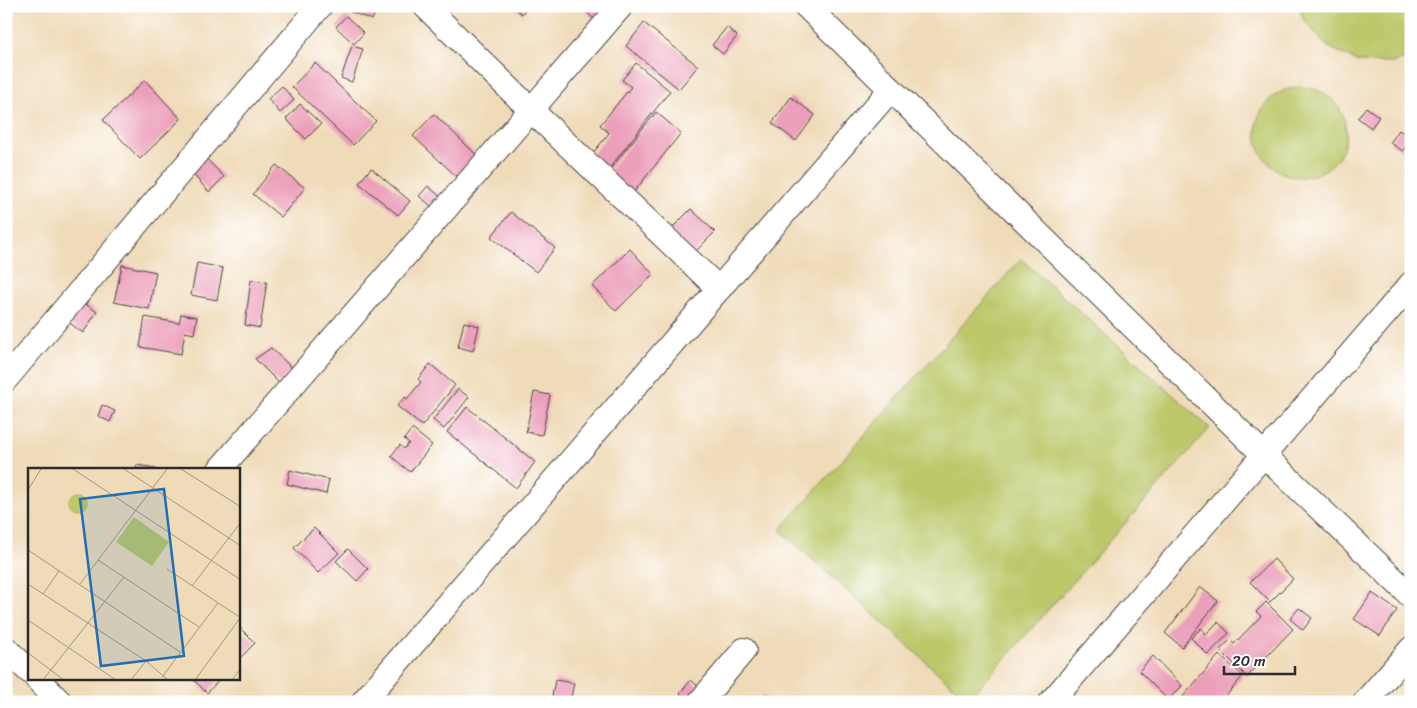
<svg xmlns="http://www.w3.org/2000/svg" width="1417" height="708" font-family="Sriracha,sans-serif">
<style>
.green{fill:#bcc86a;stroke:#747a4a}
.building{fill:#ec9fba}
.lines{fill:none;stroke-linecap:round;stroke-linejoin:round}
.minor-casing{stroke:#494540;stroke-width:26}
.minor{stroke:#fff;stroke-width:24}
.inset-road{fill:none;stroke:#a19580;stroke-width:1}
.view{fill:#1f6fb2;fill-opacity:0.15;stroke:#1f6fb2;stroke-width:2.5}
.inset-edge{fill:none;stroke:#2b2b2b;stroke-width:2.5}
</style>
<rect width="100%" height="100%" fill="#fff"/>
<filter id="ink" filterUnits="userSpaceOnUse"><feTurbulence type="fractalNoise" baseFrequency=".02" numOctaves="2"/><feDisplacementMap in="SourceGraphic" scale="10" xChannelSelector="R" yChannelSelector="G"/><feConvolveMatrix kernelMatrix="1 2 1 2 8 2 1 2 1" color-interpolation-filters="sRGB"/></filter>
<filter id="wash" filterUnits="userSpaceOnUse"><feTurbulence type="fractalNoise" baseFrequency=".0096" numOctaves="4" result="noise"/><feDisplacementMap in="SourceGraphic" scale="20" xChannelSelector="R" yChannelSelector="G"/><feGaussianBlur stdDeviation="1.12" result="paint"/><feColorMatrix in="noise" values="0 0 0 0 0 0 0 0 0 0 0 0 0 0 0 0 0 1.4 0 .05"/><feComposite in="paint" operator="in"/></filter>
<g filter="url(#wash)">
<rect width="100%" height="100%" fill="#f0dbb9"/>
<path class="green" d="M 1299,6 L 1411,6 L 1411,57 L 1393,63 L 1358,62 L 1327,46 L 1304,20 Z
M1256 132a45 45 0 1 1 90 0a45 45 0 1 1-90 0Z
M 1021,259 L 1210,428 L 968,700 L 780,530 Z"/>
<g id="blocks">
<path class="building" d="M 347,6 L 378,6 L 372,20 L 346,10 Z
M 512,6 L 528,6 L 522,14 Z
M 580,6 L 609,6 L 596,21 Z
M 346,16 L 364,33 L 354,44 L 336,27 Z
M 644,23 L 698,66 L 679,89 L 626,46 Z
M 727,27 L 737,36 L 723,54 L 712,45 Z
M 352,46 L 363,49 L 352,82 L 341,78 Z
M 315,63 L 376,121 L 353,145 L 292,87 Z
M 636,63 L 670,91 L 607,171 L 590,157 L 609,133 L 600,125 L 631,87 L 622,80 Z
M 145,80 L 181,119 L 140,159 L 103,120 Z
M 282,86 L 294,100 L 280,113 L 268,99 Z
M 791,97 L 815,115 L 796,141 L 772,123 Z
M 300,104 L 321,124 L 306,139 L 286,119 Z
M 1366,107 L 1379,117 L 1371,128 L 1358,118 Z
M 656,112 L 681,133 L 633,193 L 608,172 Z
M 434,114 L 489,167 L 469,188 L 413,136 Z
M 1399,130 L 1411,138 L 1403,151 L 1390,143 Z
M 203,155 L 224,177 L 209,192 L 188,169 Z
M 276,165 L 305,188 L 281,217 L 253,194 Z
M 371,168 L 410,201 L 398,215 L 359,183 Z
M 428,186 L 450,205 L 442,215 L 419,196 Z
M 691,209 L 715,232 L 693,254 L 669,231 Z
M 511,212 L 555,248 L 536,272 L 491,237 Z
M 630,249 L 653,274 L 616,311 L 592,286 Z
M 197,263 L 223,268 L 217,300 L 191,295 Z
M 122,265 L 156,272 L 149,309 L 114,302 Z
M 251,280 L 267,282 L 260,328 L 245,325 Z
M 81,301 L 97,312 L 83,333 L 67,321 Z
M 181,314 L 197,317 L 194,334 L 185,332 L 181,354 L 140,347 L 145,317 L 179,323 Z
M 464,322 L 479,326 L 473,351 L 458,347 Z
M 271,348 L 293,369 L 279,383 L 255,359 Z
M 430,364 L 455,385 L 422,426 L 397,406 L 405,397 L 407,399 L 421,382 L 418,379 Z
M 458,389 L 469,397 L 444,429 L 433,420 Z
M 534,392 L 550,395 L 542,435 L 526,432 Z
M 102,405 L 115,411 L 110,422 L 98,416 Z
M 467,407 L 535,462 L 516,488 L 447,432 Z
M 412,429 L 432,445 L 410,472 L 391,456 L 400,445 L 404,449 L 409,443 L 404,439 Z
M 137,465 L 155,468 L 155,469 L 136,469 Z
M 290,470 L 329,480 L 326,494 L 287,484 Z
M 314,528 L 339,553 L 318,573 L 294,548 Z
M 348,549 L 368,569 L 357,581 L 336,561 Z
M 1274,559 L 1293,579 L 1270,602 L 1250,582 Z
M 1200,587 L 1218,601 L 1182,647 L 1165,633 Z
M 1372,593 L 1397,610 L 1380,636 L 1354,619 Z
M 1266,602 L 1293,629 L 1247,677 L 1220,650 L 1230,640 L 1234,644 L 1261,616 L 1256,612 Z
M 1299,608 L 1312,618 L 1303,630 L 1290,619 Z
M 1218,622 L 1229,633 L 1208,655 L 1191,638 L 1201,628 L 1206,634 Z
M 239,627 L 255,643 L 239,659 Z
M 1219,655 L 1243,676 L 1221,702 L 1181,702 L 1180,700 Z
M 1153,656 L 1182,686 L 1168,700 L 1139,671 Z
M 193,679 L 220,679 L 207,693 Z
M 555,680 L 574,683 L 570,702 L 551,702 Z
M 691,680 L 701,689 L 690,702 L 680,693 Z
M 763,695 L 771,702 L 758,702 Z"/>
</g>
</g>
<g filter="url(#ink)">
<use href="#blocks" fill-opacity="0" stroke="#494540" stroke-width="1"/>
<g class="lines">
<g class="minor-casing">
<path id="minor" d="M 425,6 L 531,110 L 719,289
M 806,6 L 1264,455 L 1411,596
M 6,379 L 320,6
M 220,469 L 621,6
M 6,649 L 29,671
M 37,679 L 60,702
M 363,702 L 891,89
M 700,702 L 744,650
M 1051,702 L 1411,284
M 1365,702 L 1411,649"/>
</g>
<use href="#minor" class="minor"/>
</g>
</g>
<g transform="translate(28 468)">
<rect width="212" height="212" fill="#f0dbb9"/>
<path d="M40 36a10 10 0 1 1 20 0a10 10 0 1 1-20 0ZM 106,49 L 141,74 L 124,98 L 88,74 Z" fill="#bcc86a"/>
<path class="inset-road" d="M 45,1 L 213,112M 96,1 L 213,78M 153,1 L 213,39M 0,22 L 13,1M 0,82 L 152,184M 70,92 L 171,159M 139,101 L 213,150M 0,116 L 118,193 L 140,212M 52,116 L 139,1M 164,118 L 213,54M 15,126 L 31,103M 0,152 L 88,212M 0,185 L 36,212M 134,209 L 190,135M 15,212 L 96,109M 103,212 L 118,193M 167,212 L 212,150M 204,212 L 213,200"/>
<path class="view" d="M 136,21 L 156,188 L 73,198 L 52,31 Z"/>
<rect width="212" height="212" class="inset-edge"/>
</g>
<rect width="1417" height="708" fill="none" stroke="#fff" stroke-width="25"/>
<path d="M1224 666v8h71v-8" fill="none" stroke="#2b2b2b" stroke-width="2.5"/>
<text x="1232" y="666" font-size="15" fill="#2b2b2b" stroke="#ffffff" stroke-width="4" paint-order="stroke">20 m</text>
</svg>
